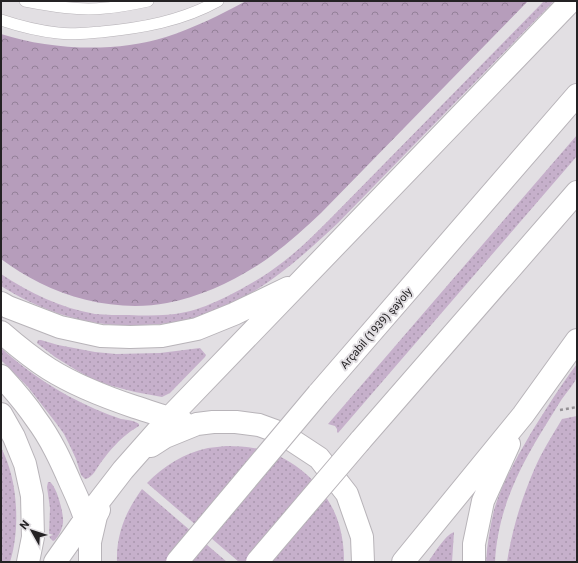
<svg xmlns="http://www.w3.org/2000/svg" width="578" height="563" font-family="Roboto,sans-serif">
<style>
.grass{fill:url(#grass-dots)}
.forest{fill:url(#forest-crowns)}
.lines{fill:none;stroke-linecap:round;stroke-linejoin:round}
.lane-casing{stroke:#b8b4b9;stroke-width:12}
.primary-casing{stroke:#b8b4b9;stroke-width:24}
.path{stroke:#949195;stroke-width:2.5;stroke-dasharray:3 3;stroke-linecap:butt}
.lane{stroke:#fff;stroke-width:11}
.primary{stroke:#fff;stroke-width:22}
.primary-bridge-casing{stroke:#b8b4b9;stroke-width:24;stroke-linecap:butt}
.primary-bridge{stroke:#fff;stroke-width:22}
.labels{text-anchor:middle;stroke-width:4;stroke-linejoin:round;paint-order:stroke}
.street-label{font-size:11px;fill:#242224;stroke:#e2dfe3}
</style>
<defs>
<pattern id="grass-dots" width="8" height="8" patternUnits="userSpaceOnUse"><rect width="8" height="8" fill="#c6b0cb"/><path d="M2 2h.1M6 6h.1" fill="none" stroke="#aa97ae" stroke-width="1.8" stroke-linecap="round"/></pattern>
<pattern id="forest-crowns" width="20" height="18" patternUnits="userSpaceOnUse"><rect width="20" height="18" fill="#b69dbb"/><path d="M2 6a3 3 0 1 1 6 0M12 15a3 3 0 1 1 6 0" fill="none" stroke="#948098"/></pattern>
</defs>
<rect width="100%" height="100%" fill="#e2dfe3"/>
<path class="grass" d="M 544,1 L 554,1 L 338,223 C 309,250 281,276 246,296 C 230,305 202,318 184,321 C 170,324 156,324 142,325 C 135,325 128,325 121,325 C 79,324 36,308 1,286 L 1,274 C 30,293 61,308 95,314 C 106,315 118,315 129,315 C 148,316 168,316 186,312 C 200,309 213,303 226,297 C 246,287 265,276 283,262 C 300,249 315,234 330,219 Z
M 577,135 L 577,156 L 338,433 L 337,432 L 337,429 L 335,426 L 328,424 Z
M 38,340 L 41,340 L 58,345 L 95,352 L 116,354 L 160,353 L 200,348 L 206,355 L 205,357 L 170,393 L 162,397 L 135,392 L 108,385 L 92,379 L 76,370 L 55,357 L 38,344 L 37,343 Z
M 1,348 C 30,374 59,393 95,409 C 104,413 113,416 121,419 C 127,420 134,420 139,424 L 139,426 C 136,428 134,429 131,431 C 120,439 110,450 102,461 C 97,467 93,478 85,479 L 81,475 L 76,459 L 70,446 L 64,434 L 56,423 L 28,387 L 1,360 Z
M 577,364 C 577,368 578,375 576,379 C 572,387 565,394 560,402 C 549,420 537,438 527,457 C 509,490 497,524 495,562 L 486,562 C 487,545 490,527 494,510 C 502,483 517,457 531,433 C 546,409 560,386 577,364 Z
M 577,416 L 577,562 L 507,562 C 512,530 521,500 534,470 C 541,453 552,436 562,419 Z
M 226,446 C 239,446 251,447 263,450 C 299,460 331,492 340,528 C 343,540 344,550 344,562 L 239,562 L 147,483 C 164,466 184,453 208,448 C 214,447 220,447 226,446 Z
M 1,447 C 4,454 7,460 9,467 C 18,495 19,534 10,562 L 1,562 Z
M 48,482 L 50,482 C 57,487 64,514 63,523 C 62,529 59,536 55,540 L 53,541 L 50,538 L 49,535 L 50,508 L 47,487 Z
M 142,489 L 227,562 L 117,562 C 116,534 126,511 142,489 Z
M 454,532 L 452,562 L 428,562 C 435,553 444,536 454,532 Z"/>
<path class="forest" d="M 246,1 L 528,1 L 321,213 C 302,231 281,250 258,265 C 230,283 199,297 167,303 C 126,311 77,302 40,283 C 26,276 13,268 1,259 L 1,34 C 51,50 115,53 166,37 C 194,28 220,15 246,1 Z"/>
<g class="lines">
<g class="lane-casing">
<path id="lane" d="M 25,1 C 51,6 79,11 105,8 C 119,7 134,4 148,1
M 1,20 C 19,26 39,31 58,33 C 72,35 86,33 101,32 C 142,28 182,21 218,1"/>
</g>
<g class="primary-casing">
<path id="primary" d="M 1,303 L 8,307 L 60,327 L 101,336 L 130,337 L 162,336 L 197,329 L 234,314 L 288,288
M 1,332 C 16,345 32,358 49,369 C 76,386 105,397 135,407 C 151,412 166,418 182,421
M 1,376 C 14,390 26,404 36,419 C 51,439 61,461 71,484 C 78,499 85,514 88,530
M 318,394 L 577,95
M 1,414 L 14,437 L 25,464 L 32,496 L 33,537 L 28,562
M 360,441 L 577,192
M 151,446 L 165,437 L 197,424 L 213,422 L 236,422 L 259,425 L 281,433 L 319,458 L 347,494 L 362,537 L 363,562
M 55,562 L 86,518 L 123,470 L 169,418 L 571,1
M 90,562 L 90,542 L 96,516 L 99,510
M 403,562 L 523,415 L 577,340
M 474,562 L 474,544 L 483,501 L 509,444"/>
</g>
<path class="path" d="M 560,410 L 577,407"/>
<use href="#lane" class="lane"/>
<use href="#primary" class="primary"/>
<g class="primary-bridge-casing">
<path id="primary-bridge" d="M 177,562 L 318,394
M 257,562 L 360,441"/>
</g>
<use href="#primary-bridge" class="primary-bridge"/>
</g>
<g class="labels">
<g class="street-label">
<text transform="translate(376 328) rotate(-49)" y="4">Arçabil (1939) şaýoly</text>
</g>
</g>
<rect width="578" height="563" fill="none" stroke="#242224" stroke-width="4"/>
<g transform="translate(32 531) rotate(309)" stroke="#e2dfe3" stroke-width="3" paint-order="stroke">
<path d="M0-3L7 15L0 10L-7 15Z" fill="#242224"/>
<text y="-6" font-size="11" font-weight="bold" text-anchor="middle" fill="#242224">N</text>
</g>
</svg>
